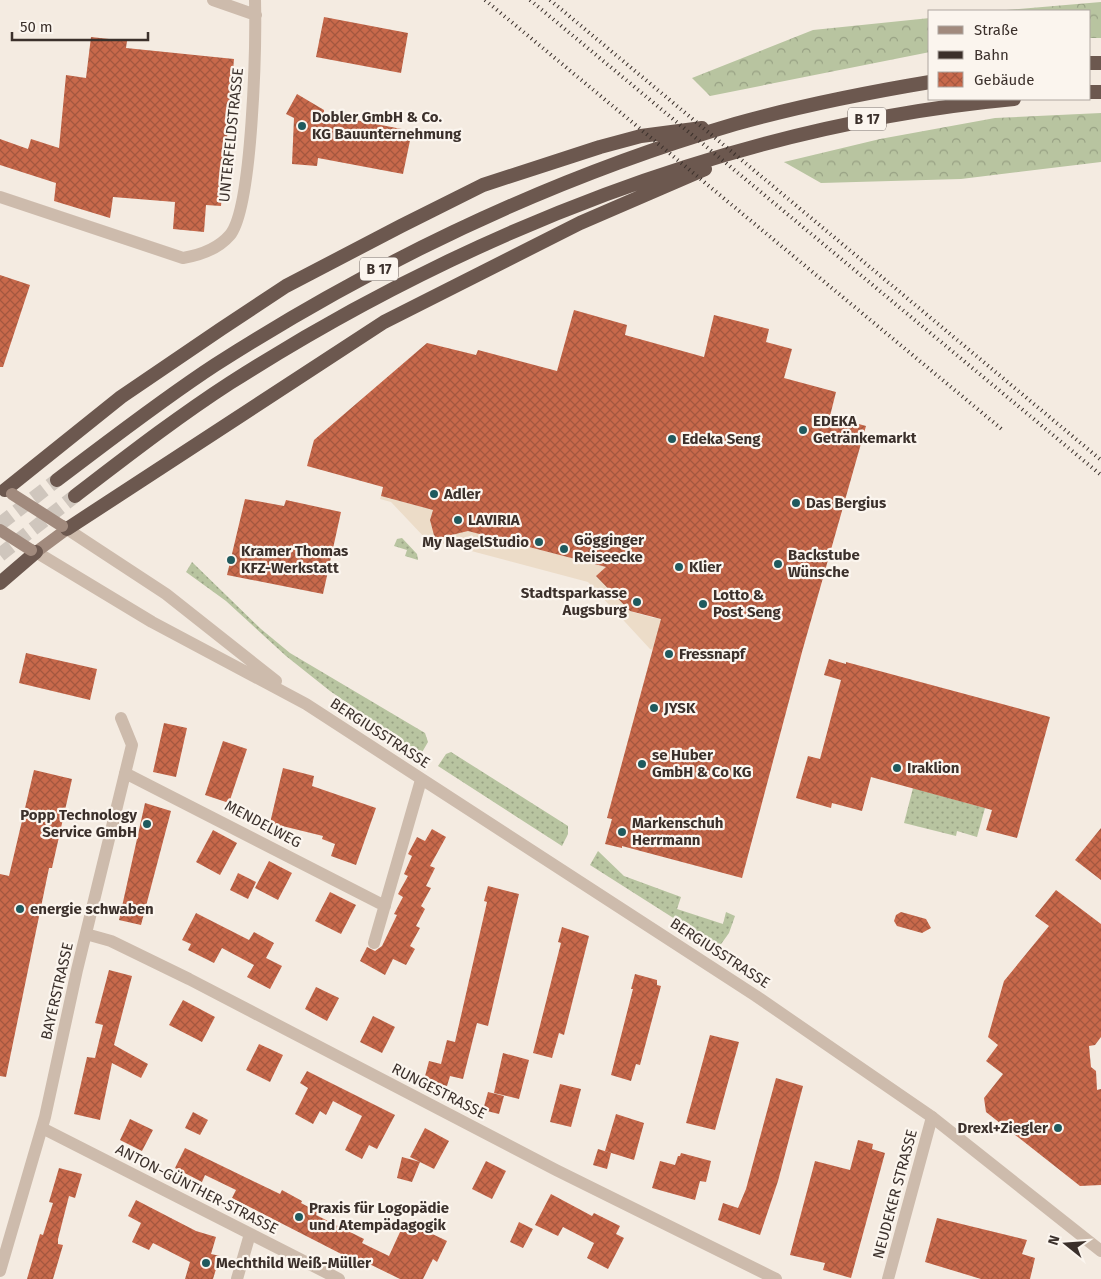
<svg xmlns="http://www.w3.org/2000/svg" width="1101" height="1279" font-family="'Fira Sans',sans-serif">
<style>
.grass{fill:url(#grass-dots)}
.forest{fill:url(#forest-crowns)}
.plaza{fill:#ecdcc8}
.building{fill:url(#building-cross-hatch)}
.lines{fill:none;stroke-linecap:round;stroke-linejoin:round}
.trunk-tunnel{stroke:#cfc6bd;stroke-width:14;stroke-dasharray:14 7;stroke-linecap:butt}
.minor{stroke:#cdbbac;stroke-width:12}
.tertiary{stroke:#cdbbac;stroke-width:12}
.secondary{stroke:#a18a7d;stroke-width:12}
.trunk{stroke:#6c584f;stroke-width:14}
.rail{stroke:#3b302b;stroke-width:4;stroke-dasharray:1 4;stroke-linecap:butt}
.secondary-bridge{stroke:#a18a7d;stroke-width:12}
.poi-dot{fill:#1f5a5e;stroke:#fbf5ee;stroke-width:2}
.labels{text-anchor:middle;stroke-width:4.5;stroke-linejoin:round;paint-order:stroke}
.shield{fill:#fbf5ee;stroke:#756b66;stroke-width:1}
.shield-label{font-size:14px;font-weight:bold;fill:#3b302b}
.poi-label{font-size:15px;font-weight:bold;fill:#3b302b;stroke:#fbf5ee;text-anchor:start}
.street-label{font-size:15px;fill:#3b302b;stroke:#fbf5ee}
</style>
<defs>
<pattern id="grass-dots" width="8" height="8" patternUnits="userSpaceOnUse" patternTransform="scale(1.25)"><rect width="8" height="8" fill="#b8c4a0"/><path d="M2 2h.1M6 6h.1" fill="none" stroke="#97a083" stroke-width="1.8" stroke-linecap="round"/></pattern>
<pattern id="forest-crowns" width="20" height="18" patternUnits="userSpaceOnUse" patternTransform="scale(1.25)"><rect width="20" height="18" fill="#b8c4a0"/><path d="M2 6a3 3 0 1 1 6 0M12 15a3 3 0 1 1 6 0" fill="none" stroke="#97a083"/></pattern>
<pattern id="building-cross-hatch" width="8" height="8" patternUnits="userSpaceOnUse" patternTransform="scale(1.25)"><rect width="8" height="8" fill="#c8694b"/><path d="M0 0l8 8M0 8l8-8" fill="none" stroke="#a4573f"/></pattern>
</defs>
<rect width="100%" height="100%" fill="#f4ebe1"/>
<path class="grass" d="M 402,538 L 417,554 L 418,560 L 405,556 L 407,550 L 394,546 L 397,539 Z
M 192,562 L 261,629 L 290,653 L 425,733 L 428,742 L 421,754 L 330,691 L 286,656 L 226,601 L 186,572 Z
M 451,752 L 568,826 L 568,834 L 562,846 L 438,766 L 446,754 Z
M 913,788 L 985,808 L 977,837 L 957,831 L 956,836 L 904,823 Z
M 598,851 L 624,876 L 681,897 L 677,909 L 723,924 L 726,912 L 735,916 L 729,933 L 719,947 L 590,865 Z"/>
<path class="forest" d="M 1101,2 L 1101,38 L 1090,38 L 1090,11 L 994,11 Z
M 930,18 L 930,52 L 710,96 L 692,78 L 813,30 Z
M 1101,113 L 1101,162 L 961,179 L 821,183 L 784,162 L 880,139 L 995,118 Z"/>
<path class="plaza" d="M 381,496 L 433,510 L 430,520 L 606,567 L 630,604 L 629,611 L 654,618 L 669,617 L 659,651 L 650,649 L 588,582 L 426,539 L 391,502 L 380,499 Z"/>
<path class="building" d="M 324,17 L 408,33 L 401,73 L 316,57 Z
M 91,37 L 127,41 L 126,48 L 234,59 L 221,206 L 206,205 L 204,232 L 173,229 L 175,202 L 113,197 L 110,218 L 54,201 L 56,183 L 0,165 L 0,139 L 28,149 L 31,139 L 59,148 L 66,75 L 86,78 Z
M 297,94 L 324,110 L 324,114 L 412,131 L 403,174 L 318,158 L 317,166 L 292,164 L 294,118 L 286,114 Z
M 0,275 L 30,285 L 3,367 L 0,367 Z
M 574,310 L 627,325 L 625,335 L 704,357 L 714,315 L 769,329 L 766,342 L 792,349 L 784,378 L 836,392 L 830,416 L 866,426 L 802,652 L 742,878 L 622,846 L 622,848 L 605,844 L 612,819 L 607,818 L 661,619 L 630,611 L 596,576 L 606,567 L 468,531 L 435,539 L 430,520 L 433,510 L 381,496 L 383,487 L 307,466 L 314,440 L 427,343 L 476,355 L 478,350 L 557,371 Z
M 245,499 L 284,506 L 286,500 L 341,512 L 323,594 L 227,575 Z
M 26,653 L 97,669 L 90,700 L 19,683 Z
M 829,659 L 846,664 L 846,662 L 1050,717 L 1017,838 L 986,830 L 992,810 L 871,777 L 862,811 L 832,803 L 831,808 L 796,798 L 808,756 L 820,759 L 841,680 L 824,675 Z
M 164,723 L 187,728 L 176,777 L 153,772 Z
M 223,741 L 247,749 L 229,803 L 205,795 Z
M 283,768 L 314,776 L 312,786 L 376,808 L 356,865 L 331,856 L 335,844 L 322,839 L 323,836 L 270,823 Z
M 34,770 L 72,779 L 52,868 L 49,868 L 6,1077 L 0,1076 L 0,874 L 9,876 Z
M 145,803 L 171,811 L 141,925 L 119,920 Z
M 1101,828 L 1101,880 L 1075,860 Z
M 432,829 L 446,837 L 430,866 L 435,868 L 426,886 L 431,888 L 421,906 L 425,909 L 416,926 L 420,928 L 410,946 L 415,949 L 406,965 L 393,959 L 385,975 L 360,961 L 367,947 L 375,951 L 382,946 L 397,915 L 394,914 L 403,897 L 398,894 L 408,876 L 404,874 L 412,856 L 408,854 L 417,837 L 425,841 Z
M 213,830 L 237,843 L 220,875 L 196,862 Z
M 269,861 L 292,873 L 278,900 L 255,888 Z
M 238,873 L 256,882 L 248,899 L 230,890 Z
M 488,886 L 519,894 L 488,1026 L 477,1023 L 463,1079 L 450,1076 L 447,1086 L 424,1080 L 429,1061 L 441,1064 L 447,1040 L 455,1042 L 487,902 L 484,901 Z
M 1056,890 L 1101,924 L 1101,1037 L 1095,1045 L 1089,1046 L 1091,1067 L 1096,1071 L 1097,1090 L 1101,1089 L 1101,1185 L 1080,1186 L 986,1112 L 984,1098 L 1003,1074 L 986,1061 L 998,1045 L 988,1037 L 1004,981 L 1049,926 L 1035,916 Z
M 330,892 L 356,905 L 341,934 L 315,921 Z
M 901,912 L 926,919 L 931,928 L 922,933 L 897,926 L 894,921 L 896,915 Z
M 196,913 L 249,940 L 254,932 L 274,943 L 266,958 L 282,966 L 270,989 L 247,977 L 254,965 L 222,948 L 214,963 L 188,950 L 191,944 L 182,940 Z
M 562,927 L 589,936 L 564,1035 L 559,1033 L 552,1058 L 533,1053 L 561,943 L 558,942 Z
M 109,970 L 132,976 L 114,1045 L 148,1064 L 141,1078 L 112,1063 L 100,1120 L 74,1114 L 87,1057 L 95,1058 L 103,1025 L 95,1023 Z
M 635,974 L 657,980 L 657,985 L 661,986 L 640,1065 L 636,1064 L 631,1081 L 611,1075 L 633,989 L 631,989 Z
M 316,987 L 339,998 L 327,1021 L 305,1009 Z
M 183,1000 L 215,1017 L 202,1042 L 169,1025 Z
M 373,1016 L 395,1027 L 382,1053 L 360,1042 Z
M 710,1035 L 739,1042 L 715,1130 L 686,1123 Z
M 259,1044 L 283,1055 L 270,1082 L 246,1070 Z
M 503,1053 L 529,1060 L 519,1099 L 494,1093 Z
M 307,1071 L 395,1115 L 377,1149 L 369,1145 L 362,1159 L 345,1150 L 362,1116 L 333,1101 L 326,1115 L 320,1111 L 313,1124 L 295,1114 L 308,1088 L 300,1083 Z
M 776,1078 L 803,1086 L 778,1181 L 760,1235 L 718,1220 L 723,1203 L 738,1208 L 746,1189 Z
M 560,1084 L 581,1089 L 571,1127 L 550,1122 Z
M 488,1092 L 504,1096 L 499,1114 L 483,1110 Z
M 193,1112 L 208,1120 L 200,1135 L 185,1128 Z
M 616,1114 L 644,1123 L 634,1160 L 605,1151 Z
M 130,1119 L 153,1130 L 142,1151 L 120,1140 Z
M 425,1128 L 449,1141 L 434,1169 L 410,1157 Z
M 858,1140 L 873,1144 L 872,1149 L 885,1153 L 851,1278 L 823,1270 L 825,1263 L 790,1255 L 815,1161 L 850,1170 Z
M 185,1148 L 280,1194 L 282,1190 L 302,1201 L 301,1203 L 318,1212 L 316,1215 L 364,1239 L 362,1243 L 389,1256 L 405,1221 L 447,1241 L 437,1262 L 433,1259 L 423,1279 L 400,1279 L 355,1257 L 353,1260 L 232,1198 L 236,1190 L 205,1175 L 202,1182 L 175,1168 Z
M 598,1149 L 611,1153 L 607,1169 L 593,1165 Z
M 681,1153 L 711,1161 L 706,1182 L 700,1181 L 695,1200 L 652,1188 L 660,1161 L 675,1165 L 678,1156 L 680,1156 Z
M 402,1157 L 420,1162 L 412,1182 L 397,1178 Z
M 486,1161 L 506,1171 L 492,1199 L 472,1189 Z
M 59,1168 L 82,1174 L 75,1198 L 69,1196 L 58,1239 L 58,1244 L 63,1245 L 53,1279 L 27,1279 L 40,1234 L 43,1235 L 53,1203 L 49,1202 Z
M 551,1194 L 592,1216 L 594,1213 L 620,1226 L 616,1234 L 624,1238 L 608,1269 L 587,1258 L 594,1243 L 563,1227 L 558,1236 L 535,1225 Z
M 136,1200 L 196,1231 L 216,1237 L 211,1254 L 220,1256 L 213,1279 L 185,1279 L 190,1262 L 153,1243 L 149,1250 L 132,1242 L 141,1223 L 128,1216 Z
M 937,1218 L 1027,1240 L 1022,1254 L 1035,1258 L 1030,1279 L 981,1279 L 925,1262 Z
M 519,1222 L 533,1229 L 523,1248 L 510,1242 Z"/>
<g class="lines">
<path class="trunk-tunnel" d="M 0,524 L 57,480
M 0,555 L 75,496"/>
<path class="minor" d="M 213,0 L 256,15
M 0,197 L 183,258 C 201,255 218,249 230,235 C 253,207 256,42 255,0
M 125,773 L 385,906
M 86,934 L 111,941 L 189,979 L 556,1170 L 776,1279
M 374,943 L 421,780
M 42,1128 L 339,1279
M 0,1271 L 45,1117 L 77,970 L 132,745 L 121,718
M 237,1279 L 250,1234
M 888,1279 L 932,1117"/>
<path class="tertiary" d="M 67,529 L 166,594 L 276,681
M 36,552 L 152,622 L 306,704 L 756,996 L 932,1117 L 1101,1251"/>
<path class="secondary" d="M 31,550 L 36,552 L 67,529 L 62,526"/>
<path class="trunk" d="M 1090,63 L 1101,63
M 1090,92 L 1101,92
M 57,480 C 109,441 160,401 215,365 C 376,262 551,178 735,124 C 799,106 864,93 930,82
M 5,490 L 121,397 L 221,329 L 286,286 L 401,226 L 483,185 L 600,147 L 641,136 L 702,128
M 75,496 C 126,457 176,418 230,383 C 465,233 735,125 1014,99
M 67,529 L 384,322 L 580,223 L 705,169
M 0,583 L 36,552"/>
<path class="rail" d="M 485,0 L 1004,431
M 530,0 L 1101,475
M 550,0 L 1101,460"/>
<path class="secondary-bridge" d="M 12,494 L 62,526
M 0,530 L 31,550"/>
</g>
<g class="poi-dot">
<circle cx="302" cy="126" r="5"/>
<circle cx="803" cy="430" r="5"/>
<circle cx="672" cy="439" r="5"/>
<circle cx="434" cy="494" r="5"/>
<circle cx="796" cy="503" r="5"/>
<circle cx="458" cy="520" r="5"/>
<circle cx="539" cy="542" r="5"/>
<circle cx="564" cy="549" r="5"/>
<circle cx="231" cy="560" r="5"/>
<circle cx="778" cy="564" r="5"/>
<circle cx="679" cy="567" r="5"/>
<circle cx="637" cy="602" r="5"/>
<circle cx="703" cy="604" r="5"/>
<circle cx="669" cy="654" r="5"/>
<circle cx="654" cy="708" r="5"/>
<circle cx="642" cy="764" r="5"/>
<circle cx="897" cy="768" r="5"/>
<circle cx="147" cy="824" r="5"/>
<circle cx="622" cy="832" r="5"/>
<circle cx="20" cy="909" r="5"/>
<circle cx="1058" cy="1128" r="5"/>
<circle cx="299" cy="1217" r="5"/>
<circle cx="206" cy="1263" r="5"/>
</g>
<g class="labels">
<g class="shield">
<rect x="848" y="107.5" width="38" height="23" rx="4"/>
<rect x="360" y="257.5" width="38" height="23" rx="4"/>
</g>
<g class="shield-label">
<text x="867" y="124">B 17</text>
<text x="379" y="274">B 17</text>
</g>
<g class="poi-label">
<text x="312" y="122">Dobler GmbH &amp; Co.<tspan x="312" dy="17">KG Bauunternehmung</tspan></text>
<text x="813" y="426">EDEKA<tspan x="813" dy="17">Getränkemarkt</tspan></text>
<text x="682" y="444">Edeka Seng</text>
<text x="444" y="499">Adler</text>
<text x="806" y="508">Das Bergius</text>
<text x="468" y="525">LAVIRIA</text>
<text x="574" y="545">Gögginger<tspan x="574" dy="17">Reiseecke</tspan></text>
<text x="529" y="547" text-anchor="end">My NagelStudio</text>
<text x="241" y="556">Kramer Thomas<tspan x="241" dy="17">KFZ-Werkstatt</tspan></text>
<text x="788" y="560">Backstube<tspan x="788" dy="17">Wünsche</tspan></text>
<text x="689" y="572">Klier</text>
<text x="627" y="598" text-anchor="end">Stadtsparkasse<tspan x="627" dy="17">Augsburg</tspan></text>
<text x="713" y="600">Lotto &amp;<tspan x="713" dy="17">Post Seng</tspan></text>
<text x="679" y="659">Fressnapf</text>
<text x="664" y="713">JYSK</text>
<text x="652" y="760">se Huber<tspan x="652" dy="17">GmbH &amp; Co KG</tspan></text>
<text x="907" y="773">Iraklion</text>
<text x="137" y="820" text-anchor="end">Popp Technology<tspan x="137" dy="17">Service GmbH</tspan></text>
<text x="632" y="828">Markenschuh<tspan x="632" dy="17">Herrmann</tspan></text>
<text x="30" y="914">energie schwaben</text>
<text x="1048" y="1133" text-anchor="end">Drexl+Ziegler</text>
<text x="309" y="1213">Praxis für Logopädie<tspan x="309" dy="17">und Atempädagogik</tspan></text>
<text x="216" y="1268">Mechthild Weiß-Müller</text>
</g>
<g class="street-label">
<text transform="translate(231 135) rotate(-84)" y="5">UNTERFELDSTRASSE</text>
<text transform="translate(380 733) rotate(33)" y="5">BERGIUSSTRASSE</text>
<text transform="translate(263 824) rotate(28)" y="5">MENDELWEG</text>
<text transform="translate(720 953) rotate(33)" y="5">BERGIUSSTRASSE</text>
<text transform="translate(57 991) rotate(-77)" y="5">BAYERSTRASSE</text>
<text transform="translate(439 1091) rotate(27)" y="5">RUNGESTRASSE</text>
<text transform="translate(197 1189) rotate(27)" y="5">ANTON-GÜNTHER-STRASSE</text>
<text transform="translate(895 1194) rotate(-75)" y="5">NEUDEKER STRASSE</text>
</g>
</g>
<rect x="928" y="10" width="162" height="90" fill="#fbf5ee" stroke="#aea6a0"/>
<rect x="938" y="26" width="25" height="8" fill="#a18a7d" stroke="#aea6a0"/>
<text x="974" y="35" font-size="15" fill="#3b302b">Straße</text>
<rect x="938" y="51" width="25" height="8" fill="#3b302b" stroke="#aea6a0"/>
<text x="974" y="60" font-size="15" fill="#3b302b">Bahn</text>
<rect x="938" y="72" width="25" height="15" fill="url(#building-cross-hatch)" stroke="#aea6a0"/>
<text x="974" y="85" font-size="15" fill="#3b302b">Gebäude</text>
<g transform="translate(1066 1244) rotate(287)" stroke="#fbf5ee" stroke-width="4" paint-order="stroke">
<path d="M0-4L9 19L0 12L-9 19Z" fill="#3b302b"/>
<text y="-8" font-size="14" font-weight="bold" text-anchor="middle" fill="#3b302b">N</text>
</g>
<path d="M12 32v8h136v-8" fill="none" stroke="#3b302b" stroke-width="2.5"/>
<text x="20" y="32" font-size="15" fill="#3b302b" stroke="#fbf5ee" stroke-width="4" paint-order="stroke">50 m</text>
</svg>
